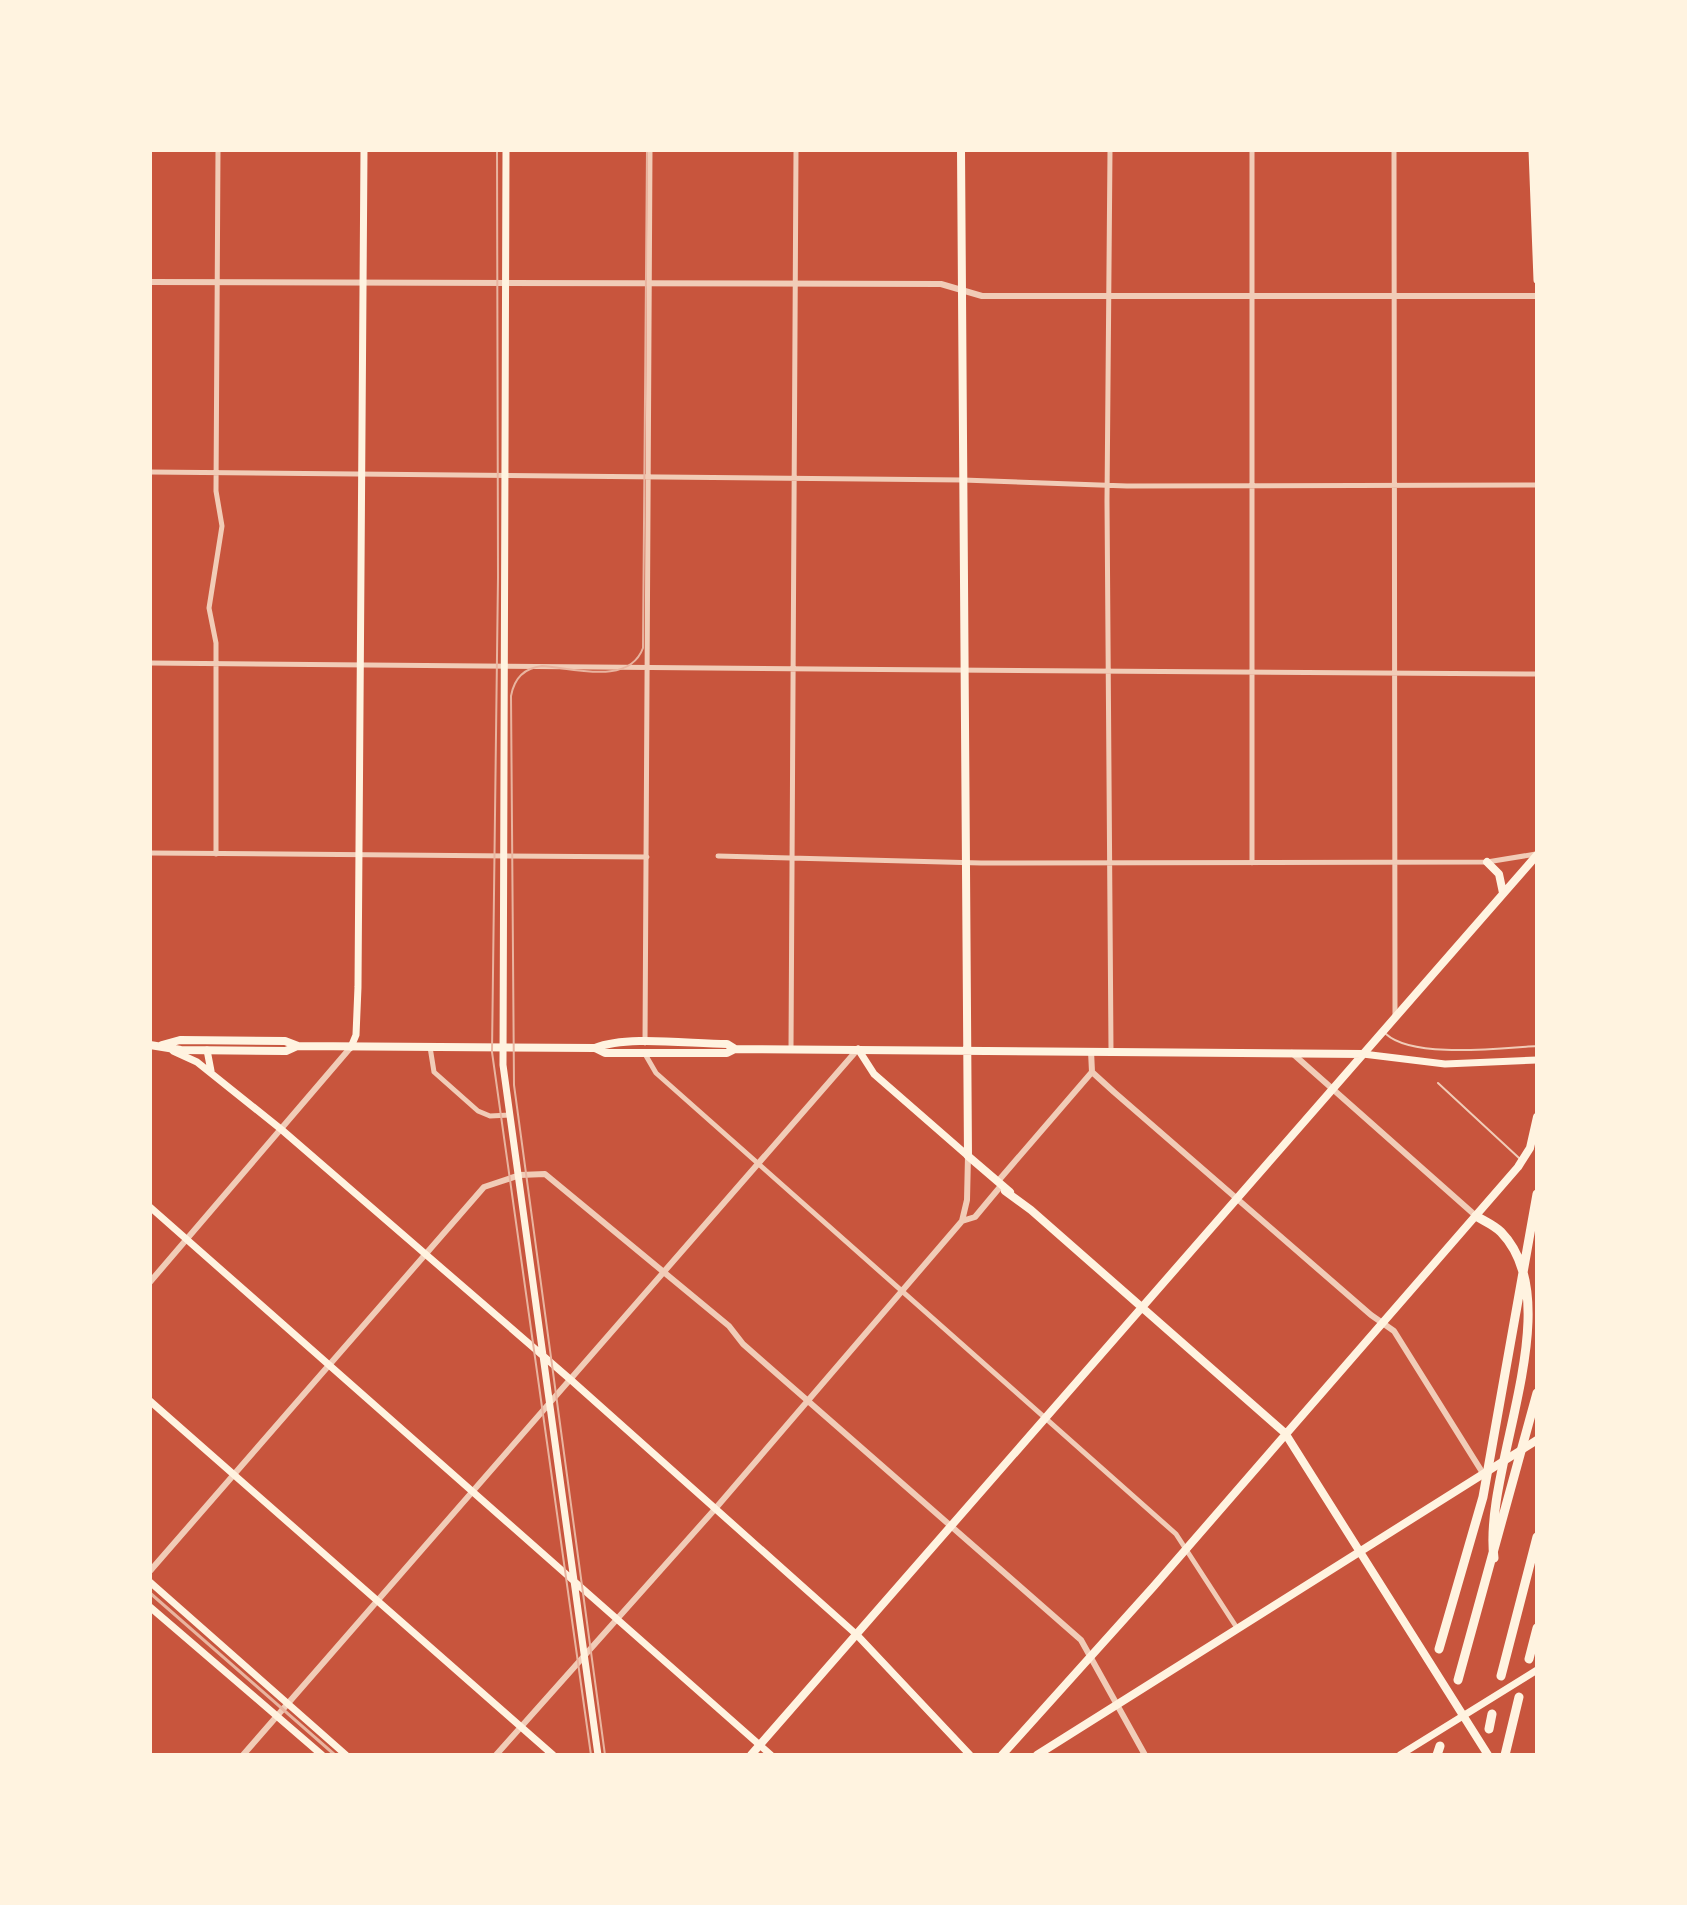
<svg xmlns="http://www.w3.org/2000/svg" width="1687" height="1905" font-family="Georgia,serif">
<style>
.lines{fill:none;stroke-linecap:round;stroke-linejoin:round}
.service{stroke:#f1ccb7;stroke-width:2}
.minor{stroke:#f1ccb7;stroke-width:5}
.tertiary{stroke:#f1ccb7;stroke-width:6}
.secondary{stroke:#fff3e0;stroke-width:7}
.primary{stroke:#fff3e0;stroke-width:8}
.motorway{stroke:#fff3e0;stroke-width:9}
.tram{stroke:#e9b49f;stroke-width:2}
.rail{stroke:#e9b49f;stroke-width:3}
</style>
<rect width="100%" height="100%" fill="#c8553d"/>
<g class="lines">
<path class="service" d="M 1386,1034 C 1413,1059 1501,1048 1537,1046
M 1438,1083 L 1519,1158"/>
<path class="minor" d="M 1110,150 L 1107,501 L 1111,1050
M 1252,150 L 1252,863
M 1394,150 L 1395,1017
M 150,472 L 963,480 L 1127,486 L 1537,485
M 150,663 C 613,665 1074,674 1537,674
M 150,853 L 647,857
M 216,854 L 216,643 L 209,608 L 222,526 L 216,491 L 218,150
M 718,856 L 981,863 L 1487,862 L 1536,854
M 645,1043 L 650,150
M 430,1047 L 434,1072 L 478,1111 L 490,1116 L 510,1115
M 791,1049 L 796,150
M 645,1054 L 656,1073 L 1176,1534 L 1237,1628"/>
<path class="tertiary" d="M 150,282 L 941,284 L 982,296 L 1537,296
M 1091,1051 L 1092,1072 L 1114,1092 L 1371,1315 L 1394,1331 L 1484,1475
M 1292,1053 L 1476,1216
M 999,1180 L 1092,1072
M 962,1221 L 967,1200 L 968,1156
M 150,1282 L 351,1047
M 150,1571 L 484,1187 L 520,1175 L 545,1174 L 729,1326 L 743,1344 L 1081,1640 L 1145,1755
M 243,1755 L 858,1049
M 496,1755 L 715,1509 L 962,1221 L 975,1217 L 1000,1187"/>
<path class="secondary" d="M 506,150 L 503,1065 L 598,1755
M 1532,150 L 1537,280
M 351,1047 L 356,1035 L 358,987 L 364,150
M 858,1049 L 874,1074 L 968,1156
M 207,1050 L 211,1071
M 173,1051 L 197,1062 L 282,1130 L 571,1380 L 857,1635 L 970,1755
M 1363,1054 L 1445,1064 L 1537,1060
M 150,1207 L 771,1755
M 150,1401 L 553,1755
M 150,1582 L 346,1755
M 150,1607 L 322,1755
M 1400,1755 L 1537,1670"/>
<path class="primary" d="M 961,150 L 968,1156 L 1010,1192
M 1487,862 L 1499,874 L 1503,893
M 150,1045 L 181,1050 L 286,1051 L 297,1046
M 162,1045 L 180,1040 L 285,1041 L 298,1046 L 595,1048 L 605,1053 L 727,1053 L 735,1049 L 1363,1054
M 595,1048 C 627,1035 690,1044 727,1044 L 735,1049
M 1005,1191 L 1031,1210 L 1285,1433 L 1488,1755
M 751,1755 L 1537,855
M 1002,1755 L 1154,1586 L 1518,1167 L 1530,1148 L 1537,1117
M 1037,1755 L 1537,1440"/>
<path class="motorway" d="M 1476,1216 C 1484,1221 1494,1225 1501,1232 C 1571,1304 1482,1470 1494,1558
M 1439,1649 L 1483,1497 L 1537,1194
M 1529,1659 L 1537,1628
M 1501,1676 L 1537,1537
M 1458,1680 L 1537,1393
M 1489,1729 L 1492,1714
M 1437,1755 L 1440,1746
M 1505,1755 L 1519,1697"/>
<path class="tram" d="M 497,150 L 498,577 L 492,1052 L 591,1755
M 605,1755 L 514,1085 L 511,696 C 514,679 524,668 542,666 C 573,668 629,686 643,648 L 647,150"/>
<path class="rail" d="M 150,1593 L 335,1755"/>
</g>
<rect width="1687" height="1905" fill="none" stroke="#fff3e0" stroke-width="304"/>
</svg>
